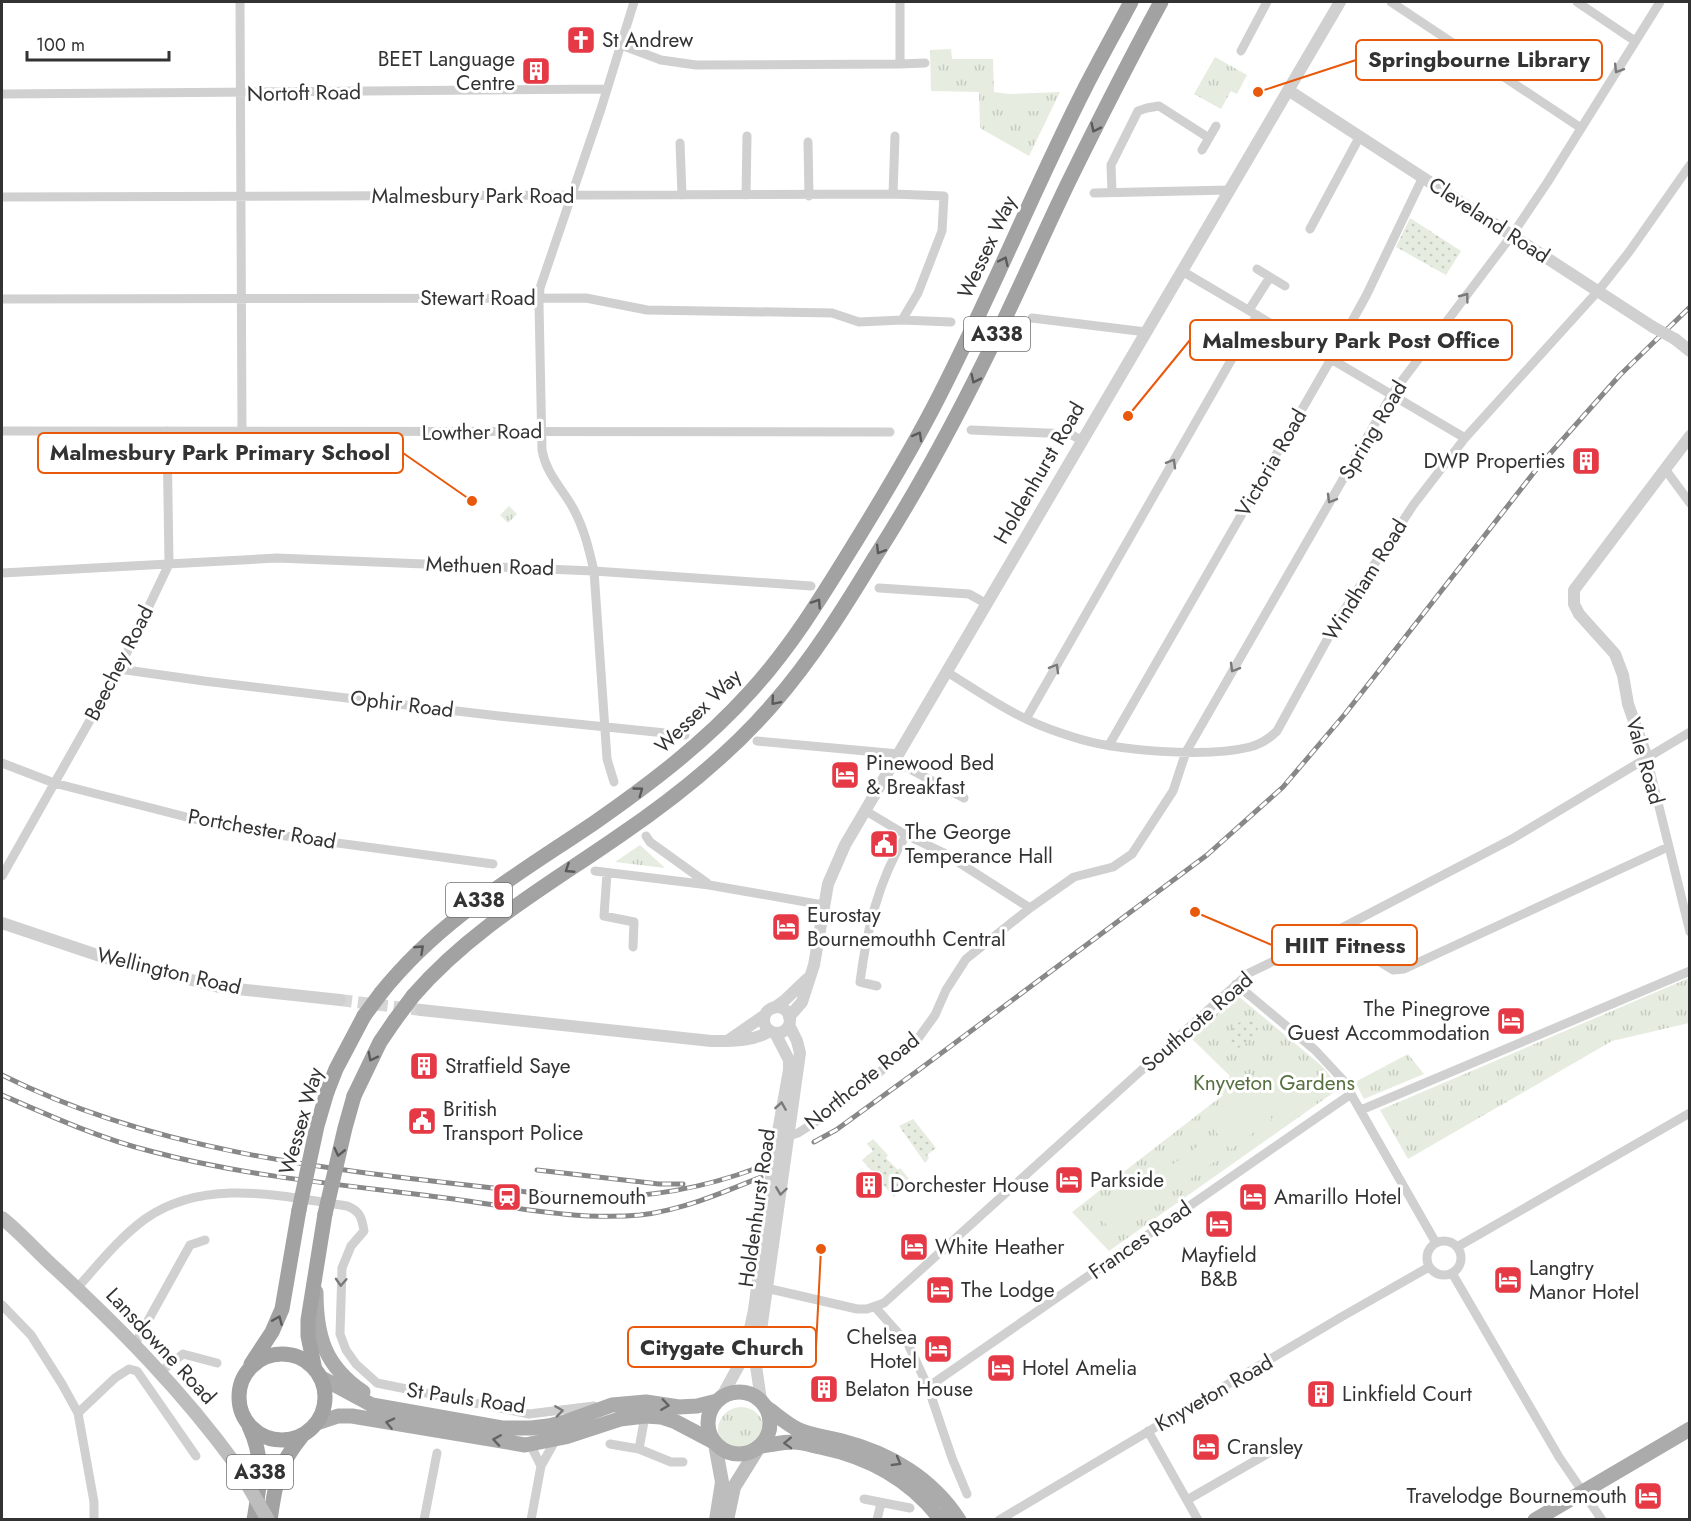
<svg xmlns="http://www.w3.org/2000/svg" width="1691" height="1521" font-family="Jost,sans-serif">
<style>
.grass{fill:url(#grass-tufts)}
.garden{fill:url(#garden-dots)}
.pitch{fill:#e6ecdf}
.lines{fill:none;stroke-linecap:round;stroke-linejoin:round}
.tertiary-tunnel{stroke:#d6d6d6;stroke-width:12;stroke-dasharray:12 6;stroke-linecap:butt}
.minor{stroke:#d0d0d0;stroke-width:9}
.tertiary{stroke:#d0d0d0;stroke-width:12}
.secondary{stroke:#bdbdbd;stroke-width:14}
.primary{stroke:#ababab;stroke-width:15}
.trunk{stroke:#a2a2a2;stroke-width:15}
.rail-casing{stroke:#888;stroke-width:5}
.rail{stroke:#fff;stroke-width:3;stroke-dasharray:9;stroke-linecap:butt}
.tertiary-bridge{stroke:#d0d0d0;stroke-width:12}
.secondary-bridge{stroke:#bdbdbd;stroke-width:14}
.trunk-bridge{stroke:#a2a2a2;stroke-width:15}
.oneway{stroke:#7a7a7a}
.oneway2{stroke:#5a5a5a}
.oneway3{stroke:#636363}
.labels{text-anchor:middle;stroke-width:6;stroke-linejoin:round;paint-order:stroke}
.shield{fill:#fff;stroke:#707070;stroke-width:1.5}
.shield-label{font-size:20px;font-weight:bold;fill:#333}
.poi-label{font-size:21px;fill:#333;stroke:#fff;text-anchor:start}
.street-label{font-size:21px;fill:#333;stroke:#fff}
.park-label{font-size:21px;fill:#56703f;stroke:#fff}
.leader{fill:none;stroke:#e8590c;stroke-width:2}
.callout-dot{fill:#e8590c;stroke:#fff;stroke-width:2}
.callout{fill:#fff;stroke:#e8590c;stroke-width:2}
.callout-label{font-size:22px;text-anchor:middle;font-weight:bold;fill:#333}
</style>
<defs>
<pattern id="grass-tufts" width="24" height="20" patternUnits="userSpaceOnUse" patternTransform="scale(1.5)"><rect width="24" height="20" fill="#e6ecdf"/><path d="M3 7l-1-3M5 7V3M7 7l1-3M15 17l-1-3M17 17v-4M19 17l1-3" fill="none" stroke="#c6cbc0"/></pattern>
<pattern id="garden-dots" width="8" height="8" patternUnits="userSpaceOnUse" patternTransform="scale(1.5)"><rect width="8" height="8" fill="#e6ecdf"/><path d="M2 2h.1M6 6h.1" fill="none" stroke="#c6cbc0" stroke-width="1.8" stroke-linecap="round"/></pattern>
</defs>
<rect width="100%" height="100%" fill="#fff"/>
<path class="grass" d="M 951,49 L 952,59 L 993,59 L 994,92 L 1009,94 L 1060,92 L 1029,156 L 980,128 L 979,92 L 931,91 L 930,50 Z
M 1215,57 L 1247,75 L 1237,94 L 1231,91 L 1221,109 L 1194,94 Z
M 509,506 L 517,514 L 508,523 L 500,515 Z
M 640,845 L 665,868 L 615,862 Z
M 1689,978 L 1689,1023 L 1612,1041 L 1408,1159 L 1380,1110 Z
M 1237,995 L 1322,1066 L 1340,1088 L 1109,1251 L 1072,1212 L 1223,1095 L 1217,1089 L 1230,1076 L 1191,1038 Z
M 1408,1054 L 1424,1074 L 1364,1099 L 1355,1082 Z
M718 1430a23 23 0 1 1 46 0a23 23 0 1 1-46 0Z"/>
<path class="garden" d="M 1410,218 L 1461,251 L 1446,275 L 1396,247 Z
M 1253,1019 L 1258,1029 C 1252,1038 1244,1047 1233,1050 L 1229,1047 L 1228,1036 C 1234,1025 1240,1019 1253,1019 Z
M 913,1119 L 936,1148 L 927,1155 L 929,1158 L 925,1163 L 899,1126 Z
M 873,1139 L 888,1155 L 886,1158 L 898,1170 L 900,1168 L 910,1180 L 894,1197 L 862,1160 L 873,1151 L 867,1144 Z"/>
<path class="pitch" d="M 1009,94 L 1038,94 L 1038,111 L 1009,111 Z
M 1293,1051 L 1325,1092 L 1285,1123 L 1253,1083 Z
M 1252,1094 L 1272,1119 L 1230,1150 L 1210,1124 L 1244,1095 Z
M 1211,1137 L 1224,1155 L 1113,1234 L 1100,1216 Z"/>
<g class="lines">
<path class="tertiary-tunnel" d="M 340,1000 L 421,1010"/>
<path class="minor" d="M 240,2 L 242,430
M 1391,2 L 1581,128
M 1577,2 L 1635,41
M 621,45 L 661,60 L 696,65 L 900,64 L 900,2
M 1241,51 L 1267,2
M 900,64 L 925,63
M 2,94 L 607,89
M 808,142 L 809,196
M 680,143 L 682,195
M 1202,150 L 1216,126
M 1112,192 L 1111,165 L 1138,111 L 1147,108 L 1159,106 L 1209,138
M 1094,193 L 1230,190
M 893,194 L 895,136
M 746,195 L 747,136
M 2,197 L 893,194 L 944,196 L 942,231 L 918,293 L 902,320
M 1310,229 L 1360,136
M 1182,271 L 1465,438
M 1270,277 L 1285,286
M 2,299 L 586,298 L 647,310 L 832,313 L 859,322 L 902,320 L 951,322
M 1249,310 L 1270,277 L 1257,269
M 1032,318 L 1146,332
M 971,430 L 1070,434 L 1083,441
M 2,431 L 890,432
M 1665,469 L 1690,503
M 2,573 L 277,558 L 594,571 L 811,586
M 879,588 L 969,594 L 987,604
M 119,669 L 204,681 L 499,716 L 685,735
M 947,672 C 973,688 998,706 1026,719 C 1040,726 1057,732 1073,737 C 1115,751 1206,758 1250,747 C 1261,744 1269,739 1277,731 L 1339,618 L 1414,504 L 1465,438 L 1599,290 L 1629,252 L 1690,165
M 1026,719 L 1257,315
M 757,741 L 899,754
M 1109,745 L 1331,359 L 1366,296 L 1423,177
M 1647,758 L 1690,932
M 895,761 L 964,798
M 2,763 L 54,783 L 233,829 L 493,864
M 614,782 L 607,759 L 594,571 C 589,549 584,528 573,508 C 562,488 546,474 542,450 L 539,304 L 540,288 L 601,109 L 634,2
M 866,811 L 906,835 L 944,853 L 1030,908
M 646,836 L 650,842 L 707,883
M 595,871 L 709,885 L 823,905
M 607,873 L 604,916 L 634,922 L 633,947
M 2,876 L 119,669 L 169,564 L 167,431
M 1332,933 L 1393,970 L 1404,969 L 1668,847
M 1236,984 L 1315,1050 L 1343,1080 L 1436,1243
M 877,986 L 860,982 C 867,928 878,882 906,835
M 1361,1110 L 1690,971
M 789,1136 L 798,1133 L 828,1114 L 914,1044 L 935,1015 L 946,990 L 966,959 L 1030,908 L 1074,877 L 1113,867 L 1132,854 L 1173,791 L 1186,752 L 1392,394 L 1512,235 L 1547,183 L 1660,2
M1427 1258a17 17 0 1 1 34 0a17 17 0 1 1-34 0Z
M 1457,1247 L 1690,1113
M 1452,1273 L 1559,1457 L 1602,1520
M 77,1288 C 98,1265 119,1238 145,1219 C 205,1177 280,1196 347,1206 C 360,1211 362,1218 364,1231 L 351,1246 L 342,1268 L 340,1334 L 346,1350 L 356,1364 L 377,1383 L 529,1414 L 594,1406
M 766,1288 L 857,1309 L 867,1309 L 884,1303 L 1249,973 L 1332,933 L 1512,839 L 1690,732
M 2,1305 L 31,1335 L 62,1384 L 78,1413 L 94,1502 L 94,1520
M 875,1307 L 908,1344 L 928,1387 L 952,1458 L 967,1494
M 135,1344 L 190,1245 L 205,1240
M 160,1372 L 183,1354 L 217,1363
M 928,1387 L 1351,1094
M 78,1413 L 115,1378 L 129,1369 L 137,1371 L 196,1456
M 1148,1431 L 1198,1520
M 530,1444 L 541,1466
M 610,1444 L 639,1449 L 671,1462 L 683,1462
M 639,1449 L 645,1416
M 864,1499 L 910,1508
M 1187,1500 L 1274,1450
M 424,1520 L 437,1453
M 531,1520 L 541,1466 L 556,1439
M 877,1520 L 881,1503
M 999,1520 L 1343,1316 L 1429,1267"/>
<path class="tertiary" d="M 1288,90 L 1653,327
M 1675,339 L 1690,351
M 1647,758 L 1628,704 L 1623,675 L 1615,654 L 1579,614 L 1574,604 L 1574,590 L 1690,436
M 2,923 L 106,958 L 219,987 L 340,1000
M764 1020a13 13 0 1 1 26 0a13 13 0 1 1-26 0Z
M 774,1008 L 785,1000 L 807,979
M 421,1010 L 711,1041 C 730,1041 753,1042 770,1031
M 789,1017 L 802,1002 L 814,965 L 828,884 L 845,845 L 1340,2
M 729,1040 L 765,1015
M 721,1398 L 744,1356 L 754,1310 L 775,1148 L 789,1070 L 789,1060 L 775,1033
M 761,1400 L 756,1366 L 800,1053 L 797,1041 L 789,1025"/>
<path class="secondary" d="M 2,1218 C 21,1233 37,1252 55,1268 C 121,1329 183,1392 236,1465
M 715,1444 L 722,1482 L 716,1520
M 727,1520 L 734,1487 L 757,1450"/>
<path class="primary" d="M 316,1292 C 316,1337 325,1366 363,1392
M 320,1377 L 372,1405 L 502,1428 L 531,1428 L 548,1426 L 565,1422 L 612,1405 L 646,1402 L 679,1407 L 697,1406 L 717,1401
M708 1423a31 31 0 1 1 62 0a31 31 0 1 1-62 0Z
M 767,1408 C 777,1415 787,1424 797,1429 C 811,1436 827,1437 842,1441 C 889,1453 932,1478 959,1520
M 317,1423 L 338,1416 L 352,1416 L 525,1445 L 565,1437 L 620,1419 L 645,1416 L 661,1417 L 676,1422 L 714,1442
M 761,1446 C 771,1445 782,1442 793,1442 C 802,1442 811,1445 820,1447 C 869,1457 911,1480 941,1520
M 1535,1520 L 1690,1429"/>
<path class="trunk" d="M 381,993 C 440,919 517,875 594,823 C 650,784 704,743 750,692 C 792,646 824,593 856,541 C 883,497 909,454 933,408 C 988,303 1032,192 1086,86 C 1101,57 1116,30 1131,2
M 413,996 C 471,929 547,886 619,836 C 675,798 729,755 773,704 C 813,658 844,608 875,557 C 921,485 961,410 998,333 C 1022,283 1044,233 1068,183 C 1098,122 1129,61 1161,2
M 327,1092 L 336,1069 L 364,1016
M 354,1096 L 380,1042 L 395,1020
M239 1397a43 43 0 1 1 86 0a43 43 0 1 1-86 0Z
M 251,1364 L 272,1332 L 282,1309 L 299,1210
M 315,1370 L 308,1336 L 308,1320 L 325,1214
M 249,1426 C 265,1460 260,1484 254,1520
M 270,1520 C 276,1481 277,1467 302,1436"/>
<g class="rail-casing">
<path id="rail" d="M 2,1075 C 178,1163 378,1173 570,1197 C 635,1200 696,1191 757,1168
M 2,1095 C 50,1116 99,1138 150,1151 C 247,1177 347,1185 446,1198 C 508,1206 577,1221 640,1215 C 682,1210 722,1193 761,1177
M 814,1142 L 836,1130 L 920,1069 L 1207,855 L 1283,787 L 1345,714 L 1539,466 L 1620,375 L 1690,307
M 537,1170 L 659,1184 L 683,1184"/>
</g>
<use href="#rail" class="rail"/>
<path class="tertiary-bridge" d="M 1653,327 L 1675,339"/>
<path class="secondary-bridge" d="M 236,1465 L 268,1520"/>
<path class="trunk-bridge" d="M 364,1016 L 381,993
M 395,1020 L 413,996
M 299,1210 L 317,1126 L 327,1092
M 325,1214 L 345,1128 L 354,1096"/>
</g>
<defs><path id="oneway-chevron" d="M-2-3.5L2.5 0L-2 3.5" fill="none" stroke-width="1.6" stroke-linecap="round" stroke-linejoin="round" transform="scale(1.5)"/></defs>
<g class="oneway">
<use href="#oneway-chevron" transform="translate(1618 69) rotate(122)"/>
<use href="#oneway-chevron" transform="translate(1465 297) rotate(-53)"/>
<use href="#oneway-chevron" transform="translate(1172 463) rotate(-60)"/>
<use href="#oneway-chevron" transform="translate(1331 499) rotate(120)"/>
<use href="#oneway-chevron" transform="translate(1055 668) rotate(-60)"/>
<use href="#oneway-chevron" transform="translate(1234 668) rotate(120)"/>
<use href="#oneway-chevron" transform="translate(781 1106) rotate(-81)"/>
<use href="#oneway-chevron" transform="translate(781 1191) rotate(98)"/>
<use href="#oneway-chevron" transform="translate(341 1282) rotate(93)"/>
<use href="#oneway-chevron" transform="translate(559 1411) rotate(-8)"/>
</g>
<g class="oneway2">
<use href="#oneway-chevron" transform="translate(1095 128) rotate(116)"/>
<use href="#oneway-chevron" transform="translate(1004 261) rotate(-65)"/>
<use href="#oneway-chevron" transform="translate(975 379) rotate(116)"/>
<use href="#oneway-chevron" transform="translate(918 436) rotate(-61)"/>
<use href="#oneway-chevron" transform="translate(880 550) rotate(122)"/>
<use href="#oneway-chevron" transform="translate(817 603) rotate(-57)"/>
<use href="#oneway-chevron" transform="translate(775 701) rotate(130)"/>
<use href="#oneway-chevron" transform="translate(639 791) rotate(-36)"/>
<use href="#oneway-chevron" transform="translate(569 869) rotate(147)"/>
<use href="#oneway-chevron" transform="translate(420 949) rotate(-43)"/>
<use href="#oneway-chevron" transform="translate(372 1057) rotate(117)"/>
<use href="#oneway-chevron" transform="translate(339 1152) rotate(103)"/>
<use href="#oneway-chevron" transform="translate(278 1320) rotate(-67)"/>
</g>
<g class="oneway3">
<use href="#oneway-chevron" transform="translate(665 1405) rotate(8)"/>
<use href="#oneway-chevron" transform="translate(390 1423) rotate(-167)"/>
<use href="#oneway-chevron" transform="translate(497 1440) rotate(-171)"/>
<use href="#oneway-chevron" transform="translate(788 1443) rotate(178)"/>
<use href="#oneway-chevron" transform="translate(897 1462) rotate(30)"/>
</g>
<defs>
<g id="church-square" transform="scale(1.5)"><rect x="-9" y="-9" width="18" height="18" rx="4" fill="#e63946" stroke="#fff"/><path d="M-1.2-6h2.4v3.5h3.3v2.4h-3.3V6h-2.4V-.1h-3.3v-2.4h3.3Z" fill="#fff"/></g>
<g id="building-square" transform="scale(1.5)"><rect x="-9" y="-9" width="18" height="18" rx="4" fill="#e63946" stroke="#fff"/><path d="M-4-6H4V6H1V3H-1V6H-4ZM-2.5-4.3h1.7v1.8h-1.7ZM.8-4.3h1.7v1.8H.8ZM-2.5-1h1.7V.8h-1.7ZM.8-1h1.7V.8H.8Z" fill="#fff"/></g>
<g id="hotel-square" transform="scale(1.5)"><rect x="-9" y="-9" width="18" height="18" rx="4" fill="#e63946" stroke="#fff"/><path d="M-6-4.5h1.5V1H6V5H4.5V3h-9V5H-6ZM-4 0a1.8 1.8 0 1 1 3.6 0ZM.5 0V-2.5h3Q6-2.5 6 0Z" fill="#fff"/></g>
<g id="civic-square" transform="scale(1.5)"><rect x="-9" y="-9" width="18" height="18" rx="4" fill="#e63946" stroke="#fff"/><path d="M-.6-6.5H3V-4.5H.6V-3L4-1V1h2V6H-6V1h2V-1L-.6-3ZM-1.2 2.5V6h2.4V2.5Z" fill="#fff"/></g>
<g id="station-square" transform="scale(1.5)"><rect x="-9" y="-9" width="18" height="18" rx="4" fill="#e63946" stroke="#fff"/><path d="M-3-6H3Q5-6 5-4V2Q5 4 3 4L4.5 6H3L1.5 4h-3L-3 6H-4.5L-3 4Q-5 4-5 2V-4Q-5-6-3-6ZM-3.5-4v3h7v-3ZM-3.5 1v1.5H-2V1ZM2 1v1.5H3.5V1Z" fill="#fff"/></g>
</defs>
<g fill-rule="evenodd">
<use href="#church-square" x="581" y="40"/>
<use href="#building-square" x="536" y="71"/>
<use href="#building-square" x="1586" y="461"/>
<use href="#hotel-square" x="845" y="775"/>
<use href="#civic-square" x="884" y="844"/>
<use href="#hotel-square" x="786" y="927"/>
<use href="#hotel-square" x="1511" y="1021"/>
<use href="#building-square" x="424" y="1066"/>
<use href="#civic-square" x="422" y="1121"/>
<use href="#hotel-square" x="1069" y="1180"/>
<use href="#building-square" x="869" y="1185"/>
<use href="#station-square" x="507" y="1197"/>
<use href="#hotel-square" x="1253" y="1197"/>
<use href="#hotel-square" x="1219" y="1224"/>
<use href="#hotel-square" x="914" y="1247"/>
<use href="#hotel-square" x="1508" y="1280"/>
<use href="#hotel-square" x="940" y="1290"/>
<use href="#hotel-square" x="938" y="1349"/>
<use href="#hotel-square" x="1001" y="1368"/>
<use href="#building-square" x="824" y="1389"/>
<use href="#building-square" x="1321" y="1394"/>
<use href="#hotel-square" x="1206" y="1447"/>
<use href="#hotel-square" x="1648" y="1496"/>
</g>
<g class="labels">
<g class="shield">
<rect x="964" y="317" width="66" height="34" rx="4.5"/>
<rect x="446" y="883" width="66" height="34" rx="4.5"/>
<rect x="227" y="1455" width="66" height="34" rx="4.5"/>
</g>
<g class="shield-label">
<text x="997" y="341">A338</text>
<text x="479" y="907">A338</text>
<text x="260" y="1479">A338</text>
</g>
<g class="poi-label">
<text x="602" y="47">St Andrew</text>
<text x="515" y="66" text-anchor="end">BEET Language<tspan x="515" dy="24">Centre</tspan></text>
<text x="1565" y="468" text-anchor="end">DWP Properties</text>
<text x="866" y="770">Pinewood Bed<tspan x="866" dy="24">&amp; Breakfast</tspan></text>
<text x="905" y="839">The George<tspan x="905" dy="24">Temperance Hall</tspan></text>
<text x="807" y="922">Eurostay<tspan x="807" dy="24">Bournemouthh Central</tspan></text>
<text x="1490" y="1016" text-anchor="end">The Pinegrove<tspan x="1490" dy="24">Guest Accommodation</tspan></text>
<text x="445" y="1073">Stratfield Saye</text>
<text x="443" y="1116">British<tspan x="443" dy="24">Transport Police</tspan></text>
<text x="1090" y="1187">Parkside</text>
<text x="890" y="1192">Dorchester House</text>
<text x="528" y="1204">Bournemouth</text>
<text x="1274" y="1204">Amarillo Hotel</text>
<text x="935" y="1254">White Heather</text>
<text x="1219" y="1262" text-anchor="middle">Mayfield<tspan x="1219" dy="24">B&amp;B</tspan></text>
<text x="1529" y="1275">Langtry<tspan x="1529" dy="24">Manor Hotel</tspan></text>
<text x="961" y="1297">The Lodge</text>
<text x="917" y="1344" text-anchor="end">Chelsea<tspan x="917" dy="24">Hotel</tspan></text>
<text x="1022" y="1375">Hotel Amelia</text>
<text x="845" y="1396">Belaton House</text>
<text x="1342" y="1401">Linkfield Court</text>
<text x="1227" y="1454">Cransley</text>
<text x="1627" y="1503" text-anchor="end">Travelodge Bournemouth</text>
</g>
<g class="street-label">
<text transform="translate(304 93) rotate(-1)" y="7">Nortoft Road</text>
<text x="473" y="203">Malmesbury Park Road</text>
<text transform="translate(1489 220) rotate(33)" y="7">Cleveland Road</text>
<text transform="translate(987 247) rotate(-65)" y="7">Wessex Way</text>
<text x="478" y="305">Stewart Road</text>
<text transform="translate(1373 430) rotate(-59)" y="7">Spring Road</text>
<text transform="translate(482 432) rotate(-1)" y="7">Lowther Road</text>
<text transform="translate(1271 463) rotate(-60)" y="7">Victoria Road</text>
<text transform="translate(1039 473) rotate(-60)" y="7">Holdenhurst Road</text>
<text transform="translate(490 566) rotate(2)" y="7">Methuen Road</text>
<text transform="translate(1365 580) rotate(-58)" y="7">Windham Road</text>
<text transform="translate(119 663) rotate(-63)" y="7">Beechey Road</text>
<text transform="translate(402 704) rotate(7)" y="7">Ophir Road</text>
<text transform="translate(698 711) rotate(-44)" y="7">Wessex Way</text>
<text transform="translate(1645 761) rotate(74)" y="7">Vale Road</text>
<text transform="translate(262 829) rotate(10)" y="7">Portchester Road</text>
<text transform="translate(169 971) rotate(13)" y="7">Wellington Road</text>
<text transform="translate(1197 1022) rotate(-41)" y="7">Southcote Road</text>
<text transform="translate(862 1081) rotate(-39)" y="7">Northcote Road</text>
<text transform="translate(301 1121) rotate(-74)" y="7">Wessex Way</text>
<text transform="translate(757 1208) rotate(-82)" y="7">Holdenhurst Road</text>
<text transform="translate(1140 1240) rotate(-35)" y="7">Frances Road</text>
<text transform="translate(161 1346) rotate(47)" y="7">Lansdowne Road</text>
<text transform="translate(1214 1393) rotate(-30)" y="7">Knyveton Road</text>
<text transform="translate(466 1398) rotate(8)" y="7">St Pauls Road</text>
</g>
<g class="park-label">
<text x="1274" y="1090">Knyveton Gardens</text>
</g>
</g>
<path class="leader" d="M1258 92L1356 60M1128 416L1190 340M472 501L403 453M1195 912L1272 945M821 1249L816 1347"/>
<g class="callout-dot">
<circle cx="1258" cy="92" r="6"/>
<circle cx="1128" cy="416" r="6"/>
<circle cx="472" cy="501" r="6"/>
<circle cx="1195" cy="912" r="6"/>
<circle cx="821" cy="1249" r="6"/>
</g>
<g class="callout">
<rect x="1356" y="40" width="246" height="40" rx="6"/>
<rect x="1190" y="320" width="322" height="40" rx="6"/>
<rect x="38" y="433" width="365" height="40" rx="6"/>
<rect x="1272" y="925" width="145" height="40" rx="6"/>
<rect x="628" y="1327" width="188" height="40" rx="6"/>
</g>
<g class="callout-label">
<text x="1479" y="67">Springbourne Library</text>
<text x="1351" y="348">Malmesbury Park Post Office</text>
<text x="220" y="460">Malmesbury Park Primary School</text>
<text x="1345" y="953">HIIT Fitness</text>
<text x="722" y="1355">Citygate Church</text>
</g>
<rect width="1691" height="1521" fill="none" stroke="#333333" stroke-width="6"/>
<path d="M27 51v9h142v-9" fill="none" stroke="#333333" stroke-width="3"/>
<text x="36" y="51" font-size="18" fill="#333333" stroke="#ffffff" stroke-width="4.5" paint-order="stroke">100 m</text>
</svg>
